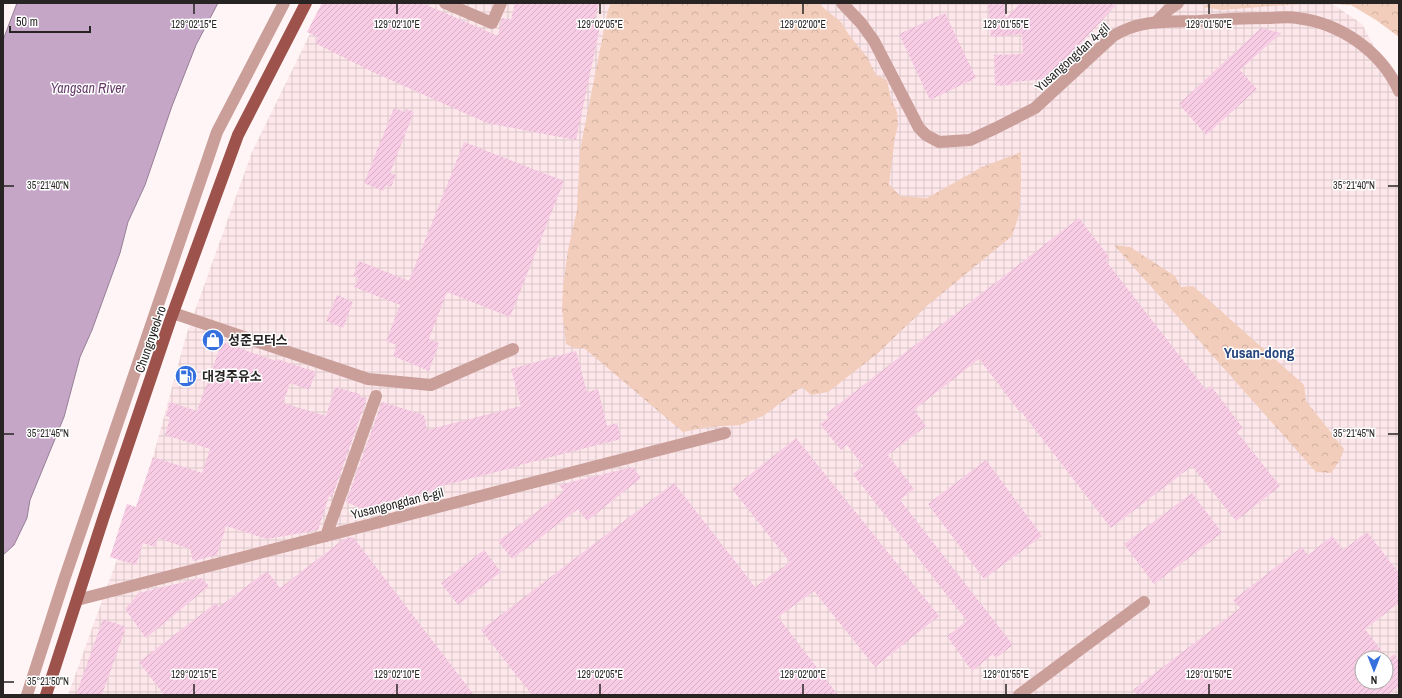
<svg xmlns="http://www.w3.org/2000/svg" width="1402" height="698" font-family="'Archivo Narrow','Noto Sans KR',sans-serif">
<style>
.industrial{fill:url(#industrial-grid);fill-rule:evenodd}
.forest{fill:url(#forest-crowns)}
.water{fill:#c5a6c7;stroke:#967f96}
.building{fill:url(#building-hatch)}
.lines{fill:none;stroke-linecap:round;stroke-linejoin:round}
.minor{stroke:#ca9e99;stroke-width:12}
.major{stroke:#9d524b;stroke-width:12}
.ticks{fill:none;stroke:#282424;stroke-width:1.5}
.labels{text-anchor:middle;stroke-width:3;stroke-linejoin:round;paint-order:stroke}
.street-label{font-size:13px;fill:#282424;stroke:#fff}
.poi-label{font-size:13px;font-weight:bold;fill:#282424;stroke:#fff;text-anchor:start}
.water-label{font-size:14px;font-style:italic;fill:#663c69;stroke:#fff}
.quarter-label{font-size:15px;font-weight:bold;fill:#29477e;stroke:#fff}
.ticks-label{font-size:10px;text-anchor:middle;fill:#282424;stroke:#fff;stroke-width:3;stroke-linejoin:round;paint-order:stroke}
</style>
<defs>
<pattern id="industrial-grid" width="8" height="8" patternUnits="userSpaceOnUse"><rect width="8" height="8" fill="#fde7eb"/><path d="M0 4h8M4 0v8" fill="none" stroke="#d9c6c9"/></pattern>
<pattern id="forest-crowns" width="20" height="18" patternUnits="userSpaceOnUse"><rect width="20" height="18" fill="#f2cdbb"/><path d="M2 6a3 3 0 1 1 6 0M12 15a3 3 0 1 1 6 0" fill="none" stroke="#d0b0a1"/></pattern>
<pattern id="building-hatch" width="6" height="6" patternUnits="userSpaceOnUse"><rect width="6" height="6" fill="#f8cce4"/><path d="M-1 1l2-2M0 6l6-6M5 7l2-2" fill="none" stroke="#d5afc3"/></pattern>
</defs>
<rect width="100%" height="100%" fill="#fff5f6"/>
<path class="industrial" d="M 325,3 L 1331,3 L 1362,24 L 1399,94 L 1399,695 L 68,695 L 140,496 L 153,457 L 186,336 L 252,152 ZM 1362,658 L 1386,658 L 1386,682 L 1362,682 Z"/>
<path class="forest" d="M 611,3 L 819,3 L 826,10 L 841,22 L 849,35 L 867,57 L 876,75 L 887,80 L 891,99 L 897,112 L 898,125 L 895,137 L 889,184 L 900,196 L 927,198 L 982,167 L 1021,152 L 1021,185 L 1019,215 L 1012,236 L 928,305 L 877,354 L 828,392 L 811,395 L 802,387 L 763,416 L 740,425 L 707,427 L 683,432 L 584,348 L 574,348 L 566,344 L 562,309 L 563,287 L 568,250 L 577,210 L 580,150 L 608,10 Z
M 1211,3 L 1399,3 L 1399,37 L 1376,20 L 1351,5 L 1312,3 L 1222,10 L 1203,7 Z
M 1114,245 L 1130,247 L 1175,276 L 1181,287 L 1193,286 L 1304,385 L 1306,401 L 1344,449 L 1340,460 L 1331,473 L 1316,472 Z"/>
<path class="water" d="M 17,3 L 218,3 L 196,45 L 172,106 L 145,185 L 128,222 L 120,253 L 92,330 L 80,357 L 64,417 L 30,500 L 27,518 L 14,545 L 3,555 L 3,40 Z"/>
<path class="building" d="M 322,3 L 422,3 L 498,36 L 502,18 L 511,20 L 515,3 L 599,3 L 594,22 L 601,22 L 576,140 L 487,123 L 375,73 L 315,43 L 318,37 L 307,32 Z
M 988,3 L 1004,3 L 1006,18 L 1020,3 L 1118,3 L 1047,79 L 1012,82 L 1012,85 L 995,86 L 994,55 L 1023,54 L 1022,34 L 991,37 Z
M 945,13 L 976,78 L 930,100 L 899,34 Z
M 1261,28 L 1281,33 L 1240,70 L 1257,89 L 1206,135 L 1179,104 Z
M 394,108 L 405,112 L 406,109 L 414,112 L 390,173 L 396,175 L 391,187 L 386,185 L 383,191 L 364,183 Z
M 464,142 L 564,181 L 510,317 L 447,292 L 429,339 L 439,343 L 429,371 L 393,356 L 397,345 L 386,341 L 400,305 L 354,287 L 358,278 L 353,276 L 359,261 L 409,281 Z
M 1079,218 L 1109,257 L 1106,261 L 1206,390 L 1211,386 L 1243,428 L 1237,432 L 1280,486 L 1236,521 L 1192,466 L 1111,528 L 1020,410 L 1019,411 L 979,359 L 914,410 L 926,426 L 888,455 L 914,489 L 900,500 L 1013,645 L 996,658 L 993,654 L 972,671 L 947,636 L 967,621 L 853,474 L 863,466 L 847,445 L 841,450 L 820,424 L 829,418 L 826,414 Z
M 337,295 L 353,302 L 343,328 L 326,321 Z
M 208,333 L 221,338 L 218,346 L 205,342 Z
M 222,342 L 276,361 L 277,359 L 316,372 L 309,390 L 290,383 L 283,403 L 326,416 L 335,387 L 360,394 L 360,396 L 367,398 L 332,497 L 329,496 L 318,530 L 267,539 L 226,526 L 217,555 L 193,561 L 190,549 L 158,538 L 155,547 L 143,543 L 136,565 L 110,557 L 127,504 L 136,507 L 153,457 L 202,473 L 210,449 L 165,435 L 170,418 L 166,416 L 170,402 L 197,411 Z
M 576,351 L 587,392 L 598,389 L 607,426 L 617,423 L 621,439 L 520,465 L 520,466 L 441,486 L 441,488 L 368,511 L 346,502 L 382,402 L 424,415 L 427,430 L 521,406 L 511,369 Z
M 796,438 L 939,616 L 875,667 L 814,591 L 778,617 L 838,695 L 532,695 L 481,630 L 674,483 L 755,587 L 790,562 L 732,489 Z
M 986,460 L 1042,536 L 984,579 L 928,504 Z
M 633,467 L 641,478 L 587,521 L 578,509 L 512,559 L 498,541 L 564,491 L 559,485 Z
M 1192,493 L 1222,533 L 1154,584 L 1124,544 Z
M 1367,532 L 1399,573 L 1399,603 L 1365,629 L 1387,658 L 1362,658 L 1362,682 L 1386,682 L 1386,661 L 1394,654 L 1399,661 L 1399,686 L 1388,695 L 1138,695 L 1133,690 L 1240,608 L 1233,600 L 1302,547 L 1308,555 L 1332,536 L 1343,550 Z
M 353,537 L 474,695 L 164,695 L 139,662 L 216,603 L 219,607 L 267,571 L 280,588 L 344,539 Z
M 484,550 L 501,572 L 458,605 L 441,583 Z
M 201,578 L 209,586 L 146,638 L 125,609 L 139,593 Z
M 103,619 L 126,627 L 102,695 L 76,695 Z"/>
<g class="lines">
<path class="minor" d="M 445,3 L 492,23 L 501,3
M 842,3 L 861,23 L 874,41 L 919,128 L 926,135 L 939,142 L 970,140 L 996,128 L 1035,108 L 1113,36 C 1141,19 1168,22 1199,21 C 1223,19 1246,18 1269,18 C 1278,18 1288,16 1297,18 C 1340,23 1381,51 1399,91
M 1156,22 L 1168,10 L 1178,3
M 173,313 L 368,379 L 431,385 L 513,349
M 326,536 L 376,396
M 77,600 L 725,433
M 27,695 L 64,580 L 217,132 L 284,3
M 1019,695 L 1144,602"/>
<path class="major" d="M 46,695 L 104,516 L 170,321 L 238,135 L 306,3"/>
</g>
<path class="ticks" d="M 194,4 L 194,14M 397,4 L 397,14M 600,4 L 600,14M 803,4 L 803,14M 1006,4 L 1006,14M 1209,4 L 1209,14M 4,186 L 14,186M 1388,186 L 1398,186M 4,434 L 14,434M 1388,434 L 1398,434M 4,682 L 14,682M 194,684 L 194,694M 397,684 L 397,694M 600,684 L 600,694M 803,684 L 803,694M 1006,684 L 1006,694M 1209,684 L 1209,694"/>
<defs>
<g id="shop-disc" transform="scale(1.15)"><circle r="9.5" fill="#3570de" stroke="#fff"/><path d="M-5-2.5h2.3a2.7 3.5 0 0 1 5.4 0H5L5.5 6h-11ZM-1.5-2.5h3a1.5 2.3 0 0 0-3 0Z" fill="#fff"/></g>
<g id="fuel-disc" transform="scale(1.15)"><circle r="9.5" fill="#3570de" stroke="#fff"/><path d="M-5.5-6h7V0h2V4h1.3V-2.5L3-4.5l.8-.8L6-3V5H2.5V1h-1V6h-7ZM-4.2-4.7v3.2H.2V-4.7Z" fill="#fff"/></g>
</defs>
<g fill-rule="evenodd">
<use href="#shop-disc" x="213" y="340"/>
<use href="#fuel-disc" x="186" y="376"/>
</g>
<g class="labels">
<g class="street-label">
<text transform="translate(1072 57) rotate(-42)" y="5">Yusangongdan 4-gil</text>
<text transform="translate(150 339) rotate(-71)" y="5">Chungnyeol-ro</text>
<text transform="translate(397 503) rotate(-14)" y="5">Yusangongdan 6-gil</text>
</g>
<g class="poi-label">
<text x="228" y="345">성준모터스</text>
<text x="202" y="381">대경주유소</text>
</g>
<g class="water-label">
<text x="88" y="93">Yangsan River</text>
</g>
<g class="quarter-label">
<text x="1259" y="358">Yusan-dong</text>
</g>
</g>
<g class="ticks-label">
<text x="194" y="28">129°02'15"E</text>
<text x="397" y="28">129°02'10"E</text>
<text x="600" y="28">129°02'05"E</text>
<text x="803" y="28">129°02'00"E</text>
<text x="1006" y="28">129°01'55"E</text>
<text x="1209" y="28">129°01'50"E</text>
<text x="1354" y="189">35°21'40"N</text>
<text x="48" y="189">35°21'40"N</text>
<text x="1354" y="437">35°21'45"N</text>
<text x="48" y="437">35°21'45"N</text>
<text x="194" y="678">129°02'15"E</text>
<text x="397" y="678">129°02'10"E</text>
<text x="600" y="678">129°02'05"E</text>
<text x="803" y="678">129°02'00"E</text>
<text x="1006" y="678">129°01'55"E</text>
<text x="1209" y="678">129°01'50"E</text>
<text x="48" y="685">35°21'50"N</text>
</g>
<rect width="1402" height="698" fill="none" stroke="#282424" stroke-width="8"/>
<g transform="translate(1374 670) rotate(180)"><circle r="19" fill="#ffffff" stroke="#a9a7a7"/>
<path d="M0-3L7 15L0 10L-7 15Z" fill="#3570de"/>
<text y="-6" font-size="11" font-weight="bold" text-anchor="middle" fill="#282424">N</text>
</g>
<path d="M10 26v6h80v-6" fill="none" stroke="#282424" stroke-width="2"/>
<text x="16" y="26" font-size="12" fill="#282424" stroke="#ffffff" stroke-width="3" paint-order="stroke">50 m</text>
</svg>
